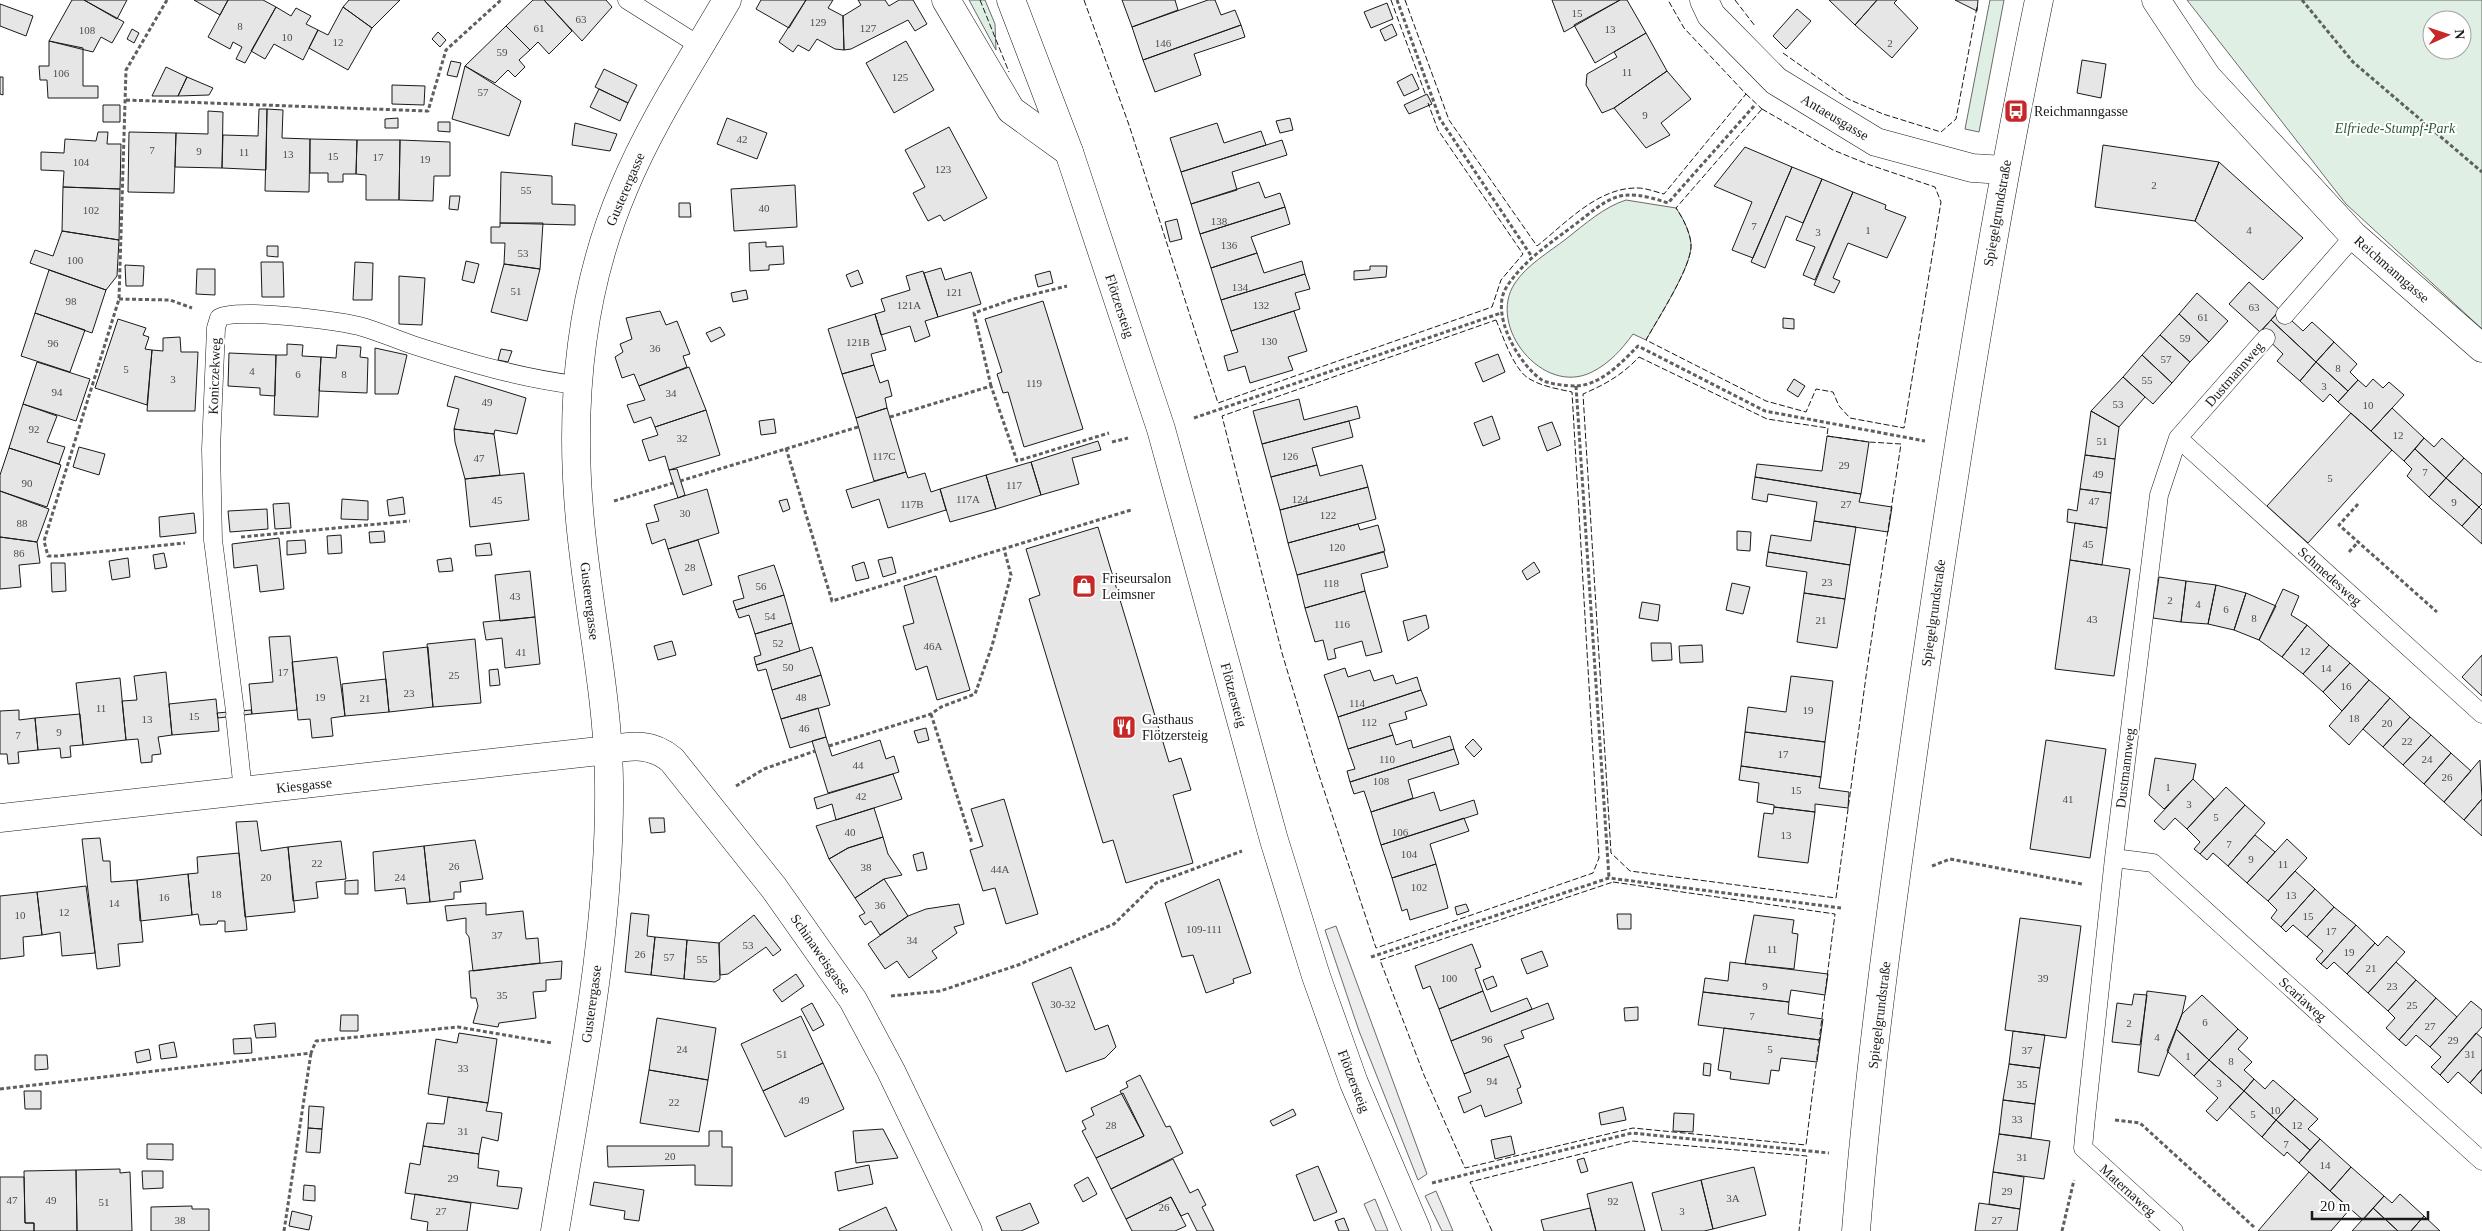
<svg xmlns="http://www.w3.org/2000/svg" width="2482" height="1231" font-family="'Times New Roman',serif">
<style>
.green{fill:#e0efe3;stroke:#6a6a6a;fill-rule:evenodd}
.parking{fill:#ededed;stroke:#6a6a6a}
.building{fill:#e6e6e6;stroke:#1a1a1a}
.lines{fill:none;stroke-linecap:round;stroke-linejoin:round}
.lane-casing{stroke:#1a1a1a;stroke-width:19}
.street-casing{stroke:#1a1a1a;stroke-width:29}
.secondary-casing{stroke:#1a1a1a;stroke-width:29}
.path{stroke:#5f5f5f;stroke-width:3;stroke-dasharray:4 2.5;stroke-linecap:butt}
.lane{stroke:#fff;stroke-width:18}
.street{stroke:#fff;stroke-width:28}
.secondary{stroke:#fff;stroke-width:28}
.fence{stroke:#1a1a1a;stroke-width:1;stroke-dasharray:6 2.5;stroke-linecap:butt}
.labels{text-anchor:middle;stroke-width:4;stroke-linejoin:round;paint-order:stroke}
.number-label{font-size:11px;fill:#4d4d4d}
.poi-label{font-size:14px;fill:#1a1a1a;stroke:#fff;text-anchor:start}
.street-label{font-size:14px;fill:#1a1a1a;stroke:#fff}
.park-label{font-size:14px;font-style:italic;fill:#2b5a34;stroke:#fff}
</style>
<rect width="100%" height="100%" fill="#fff"/>
<path class="green" d="M 969,0 L 985,0 L 995,24 L 996,50 Z
M 1990,0 L 2004,0 L 1979,132 L 1965,129 Z
M 2187,0 L 2482,0 L 2482,329 L 2346,204 ZM 2432,20 L 2462,20 L 2462,50 L 2432,50 Z
M 1626,200 L 1676,208 C 1683,218 1690,232 1691,244 C 1693,265 1657,320 1646,340 L 1633,334 C 1622,349 1610,363 1592,372 C 1543,397 1486,326 1515,283 C 1527,265 1549,252 1566,239 C 1585,224 1604,207 1626,200 Z"/>
<path class="parking" d="M 1336,926 L 1427,1174 L 1418,1180 L 1359,1031 L 1325,930 Z
M 1436,1191 L 1453,1231 L 1442,1231 L 1425,1196 Z
M 1375,1199 L 1388,1231 L 1376,1231 L 1364,1204 Z"/>
<path class="building" d="M 72,0 L 84,0 L 124,22 L 112,43 L 101,37 L 93,52 L 49,41 Z
M 84,0 L 127,0 L 117,19 Z
M 194,0 L 228,0 L 220,15 Z
M 228,0 L 263,0 L 276,7 L 245,63 L 236,59 L 242,47 L 233,42 L 230,49 L 208,37 Z
M 349,0 L 400,0 L 372,28 L 343,7 Z
M 533,0 L 544,0 L 572,31 L 549,54 L 538,42 L 530,50 L 506,26 Z
M 544,0 L 606,0 L 612,7 L 582,41 Z
M 761,0 L 806,0 L 789,28 L 756,9 Z
M 806,0 L 833,0 L 828,8 L 843,16 L 844,50 L 835,49 L 817,39 L 809,51 L 798,45 L 793,52 L 779,42 Z
M 858,0 L 885,0 L 889,6 L 899,0 L 913,0 L 927,24 L 915,31 L 908,20 L 851,49 L 844,50 L 843,16 L 861,5 Z
M 1122,0 L 1175,0 L 1178,10 L 1132,27 Z
M 1208,0 L 1215,0 L 1221,15 L 1235,10 L 1241,25 L 1143,60 L 1132,27 Z
M 1552,0 L 1620,0 L 1564,32 Z
M 1620,0 L 1627,0 L 1646,33 L 1595,63 L 1574,25 Z
M 1829,0 L 1877,0 L 1855,25 Z
M 1877,0 L 1897,0 L 1894,3 L 1918,28 L 1892,58 L 1855,25 Z
M 1955,0 L 1978,0 L 1977,11 Z
M 1387,3 L 1393,19 L 1371,28 L 1364,12 Z
M 0,4 L 33,16 L 26,36 L 0,26 Z
M 276,7 L 291,16 L 296,8 L 311,16 L 306,24 L 318,30 L 303,60 L 274,44 L 265,59 L 251,51 Z
M 343,7 L 372,28 L 348,70 L 309,48 L 318,30 L 328,35 Z
M 1797,9 L 1811,21 L 1786,49 L 1773,36 Z
M 1392,24 L 1397,35 L 1385,41 L 1380,30 Z
M 1241,25 L 1245,37 L 1194,54 L 1201,75 L 1155,92 L 1143,60 Z
M 506,26 L 530,50 L 519,60 L 525,67 L 515,77 L 508,70 L 495,83 L 465,66 Z
M 132,29 L 139,33 L 134,43 L 127,39 Z
M 438,32 L 446,40 L 440,47 L 432,39 Z
M 1646,33 L 1667,71 L 1614,108 L 1602,113 L 1586,85 L 1587,74 L 1617,57 L 1614,52 Z
M 49,41 L 83,48 L 83,86 L 98,86 L 98,98 L 48,98 L 47,80 L 40,80 L 39,66 L 49,66 Z
M 906,41 L 934,90 L 894,113 L 866,63 Z
M 2082,60 L 2106,64 L 2101,98 L 2077,93 Z
M 451,61 L 461,63 L 457,77 L 447,75 Z
M 465,66 L 521,101 L 509,136 L 452,119 Z
M 166,67 L 187,77 L 178,96 L 152,96 Z
M 604,69 L 637,85 L 628,103 L 595,87 Z
M 1667,71 L 1691,99 L 1661,123 L 1670,135 L 1646,148 L 1614,108 Z
M 1412,74 L 1419,89 L 1404,96 L 1397,82 Z
M 0,77 L 3,77 L 3,95 L 0,94 Z
M 187,77 L 213,88 L 209,95 L 178,96 Z
M 392,85 L 425,86 L 424,105 L 392,104 Z
M 599,89 L 628,103 L 620,121 L 590,107 Z
M 1427,94 L 1432,104 L 1409,114 L 1404,105 Z
M 103,105 L 120,105 L 120,122 L 103,122 Z
M 259,109 L 267,109 L 266,170 L 222,168 L 223,135 L 258,136 Z
M 267,109 L 283,110 L 282,138 L 310,139 L 309,192 L 265,191 Z
M 208,111 L 223,112 L 222,168 L 175,167 L 176,133 L 208,134 Z
M 398,118 L 398,128 L 385,128 L 385,119 Z
M 727,118 L 767,133 L 757,159 L 717,144 Z
M 1290,118 L 1293,130 L 1280,133 L 1276,121 Z
M 438,122 L 450,122 L 450,132 L 438,131 Z
M 575,123 L 617,134 L 610,151 L 572,145 Z
M 1217,123 L 1224,143 L 1261,131 L 1266,145 L 1181,172 L 1170,138 Z
M 949,127 L 987,198 L 944,221 L 940,215 L 928,221 L 913,193 L 925,187 L 905,150 Z
M 98,132 L 108,132 L 107,144 L 121,144 L 120,189 L 63,187 L 64,171 L 41,170 L 41,152 L 64,153 L 65,139 L 96,141 Z
M 129,132 L 176,133 L 174,193 L 128,192 Z
M 310,139 L 357,140 L 356,174 L 343,174 L 343,182 L 328,182 L 328,173 L 310,173 Z
M 357,140 L 400,140 L 399,200 L 366,200 L 366,175 L 356,174 Z
M 400,140 L 450,142 L 450,176 L 434,176 L 433,201 L 399,200 Z
M 1282,140 L 1287,155 L 1232,172 L 1237,190 L 1191,204 L 1181,172 Z
M 2103,145 L 2219,162 L 2195,221 L 2095,207 Z
M 1745,147 L 1792,167 L 1753,258 L 1732,250 L 1752,202 L 1714,186 Z
M 2219,162 L 2303,238 L 2263,280 L 2195,221 Z
M 1792,167 L 1822,179 L 1803,223 L 1786,216 L 1765,268 L 1751,262 Z
M 501,172 L 552,176 L 552,204 L 575,205 L 575,225 L 500,223 Z
M 1822,179 L 1853,192 L 1815,280 L 1803,275 L 1815,247 L 1796,240 Z
M 1259,182 L 1265,198 L 1280,193 L 1285,207 L 1200,234 L 1191,204 Z
M 795,185 L 797,227 L 734,231 L 731,189 Z
M 63,187 L 120,189 L 119,240 L 62,231 Z
M 1853,192 L 1886,205 L 1885,209 L 1906,217 L 1887,258 L 1848,243 L 1833,278 L 1840,281 L 1834,293 L 1814,285 Z
M 450,196 L 460,196 L 458,210 L 449,209 Z
M 679,203 L 690,203 L 691,217 L 679,217 Z
M 1285,207 L 1290,224 L 1251,237 L 1257,253 L 1211,268 L 1200,234 Z
M 1177,219 L 1182,239 L 1170,242 L 1165,222 Z
M 500,223 L 543,223 L 540,269 L 504,264 L 505,243 L 491,243 L 491,227 L 500,227 Z
M 62,231 L 119,240 L 117,276 L 106,290 L 30,263 L 35,250 L 53,256 Z
M 766,242 L 766,247 L 783,246 L 784,264 L 769,265 L 769,270 L 750,271 L 749,243 Z
M 267,246 L 278,246 L 278,257 L 267,256 Z
M 1257,253 L 1264,273 L 1302,261 L 1305,274 L 1221,300 L 1211,268 Z
M 466,261 L 479,264 L 474,283 L 462,280 Z
M 261,262 L 283,262 L 284,297 L 262,297 Z
M 355,262 L 373,263 L 372,300 L 353,300 Z
M 504,264 L 540,269 L 527,321 L 491,312 Z
M 125,265 L 144,266 L 143,286 L 126,286 Z
M 1370,266 L 1387,266 L 1386,277 L 1354,280 L 1354,271 L 1370,270 Z
M 941,268 L 945,280 L 971,272 L 981,304 L 938,317 L 924,273 Z
M 197,269 L 215,269 L 215,295 L 196,294 Z
M 49,270 L 106,290 L 92,333 L 35,313 Z
M 858,270 L 863,283 L 851,287 L 846,275 Z
M 923,271 L 938,317 L 925,321 L 930,336 L 915,342 L 910,326 L 881,335 L 875,314 L 885,311 L 881,299 L 910,290 L 906,276 Z
M 1050,271 L 1053,283 L 1038,287 L 1035,275 Z
M 1305,274 L 1310,289 L 1295,293 L 1300,309 L 1231,331 L 1221,300 Z
M 399,276 L 425,278 L 422,325 L 399,324 Z
M 2249,282 L 2280,310 L 2260,332 L 2229,304 Z
M 746,290 L 748,299 L 733,302 L 731,293 Z
M 2197,293 L 2228,321 L 2209,342 L 2179,314 Z
M 1043,301 L 1083,429 L 1024,447 L 1008,392 L 1003,393 L 997,374 L 1002,372 L 985,319 Z
M 2280,310 L 2303,331 L 2312,322 L 2334,342 L 2316,362 L 2271,320 Z
M 660,311 L 666,325 L 677,321 L 690,354 L 683,356 L 687,367 L 639,386 L 634,374 L 622,378 L 615,357 L 623,352 L 620,344 L 632,339 L 626,318 Z
M 1294,311 L 1307,351 L 1288,357 L 1293,370 L 1250,383 L 1245,366 L 1228,371 L 1224,356 L 1238,352 L 1231,331 Z
M 35,313 L 85,330 L 70,372 L 21,356 Z
M 875,314 L 886,350 L 871,354 L 874,365 L 842,374 L 828,329 Z
M 2179,314 L 2209,342 L 2190,362 L 2160,335 Z
M 1783,318 L 1794,319 L 1794,329 L 1783,328 Z
M 118,319 L 146,328 L 143,335 L 149,337 L 145,349 L 152,350 L 147,405 L 95,388 Z
M 2271,320 L 2316,362 L 2300,381 L 2277,361 L 2283,354 L 2260,332 Z
M 720,327 L 725,335 L 711,342 L 706,333 Z
M 2160,335 L 2190,362 L 2172,383 L 2142,355 Z
M 180,337 L 181,352 L 198,352 L 195,411 L 147,411 L 152,350 L 163,351 L 163,338 Z
M 2334,342 L 2357,364 L 2350,372 L 2358,380 L 2348,391 L 2316,362 Z
M 287,344 L 303,345 L 302,356 L 321,357 L 318,417 L 274,415 L 276,355 L 287,355 Z
M 337,345 L 361,347 L 360,357 L 368,358 L 367,393 L 319,391 L 321,357 L 336,358 Z
M 375,348 L 407,355 L 398,394 L 375,394 Z
M 501,349 L 512,351 L 508,362 L 498,360 Z
M 229,353 L 276,355 L 275,396 L 260,395 L 260,388 L 228,386 Z
M 1498,354 L 1505,372 L 1483,382 L 1475,363 Z
M 2142,355 L 2172,383 L 2153,404 L 2123,377 Z
M 37,362 L 90,379 L 76,421 L 23,404 Z
M 2316,362 L 2348,391 L 2338,402 L 2330,394 L 2323,402 L 2300,381 Z
M 874,365 L 880,383 L 888,380 L 892,396 L 885,398 L 887,408 L 856,418 L 842,374 Z
M 689,367 L 706,410 L 655,427 L 651,417 L 634,423 L 627,405 L 645,400 L 639,386 Z
M 455,376 L 526,398 L 517,434 L 495,430 L 494,434 L 454,429 L 459,409 L 447,406 Z
M 2123,377 L 2145,397 L 2119,427 L 2091,411 Z
M 1794,379 L 1805,386 L 1798,397 L 1787,390 Z
M 2373,379 L 2383,388 L 2389,382 L 2404,395 L 2371,431 L 2338,402 L 2358,380 L 2366,387 Z
M 1299,399 L 1304,420 L 1357,406 L 1360,418 L 1262,444 L 1253,411 Z
M 23,404 L 57,416 L 47,442 L 65,447 L 59,464 L 9,448 Z
M 887,408 L 906,472 L 874,481 L 856,418 Z
M 2392,408 L 2424,438 L 2404,461 L 2371,431 Z
M 706,410 L 720,455 L 669,470 L 665,456 L 649,461 L 642,440 L 658,435 L 655,427 Z
M 2091,411 L 2119,427 L 2115,459 L 2085,455 Z
M 2351,413 L 2392,450 L 2308,543 L 2267,506 Z
M 1492,416 L 1500,439 L 1483,446 L 1474,423 Z
M 774,419 L 776,433 L 761,435 L 759,421 Z
M 1349,421 L 1353,437 L 1312,448 L 1317,465 L 1271,477 L 1262,444 Z
M 1552,422 L 1561,445 L 1547,451 L 1538,427 Z
M 454,429 L 494,434 L 500,475 L 465,479 L 455,442 Z
M 1827,436 L 1869,442 L 1861,494 L 1755,477 L 1757,464 L 1822,471 Z
M 2424,438 L 2434,447 L 2442,438 L 2464,458 L 2446,478 L 2415,449 Z
M 1098,441 L 1101,450 L 1072,458 L 1079,484 L 1041,495 L 1031,462 Z
M 79,447 L 105,454 L 99,475 L 73,467 Z
M 9,448 L 61,465 L 47,507 L 0,491 L 0,475 Z
M 2415,449 L 2446,478 L 2429,497 L 2407,476 L 2412,469 L 2404,461 Z
M 2085,455 L 2115,459 L 2111,493 L 2080,489 Z
M 2464,458 L 2482,474 L 2482,504 L 2479,507 L 2446,478 Z
M 1031,462 L 1041,495 L 996,509 L 986,475 Z
M 1317,465 L 1320,476 L 1362,465 L 1368,487 L 1280,510 L 1271,477 Z
M 677,469 L 685,495 L 678,498 L 669,470 Z
M 906,472 L 908,478 L 925,473 L 931,492 L 940,489 L 946,510 L 888,528 L 879,499 L 852,508 L 846,490 Z
M 524,473 L 529,520 L 470,527 L 465,479 Z
M 986,475 L 996,509 L 950,522 L 940,489 Z
M 1755,477 L 1861,494 L 1859,502 L 1892,507 L 1888,532 L 1814,521 L 1817,502 L 1768,494 L 1767,502 L 1752,499 Z
M 2446,478 L 2479,507 L 2462,526 L 2429,497 Z
M 1368,487 L 1376,519 L 1288,543 L 1280,510 Z
M 707,489 L 719,533 L 668,549 L 665,539 L 652,544 L 646,524 L 659,521 L 654,505 Z
M 2080,489 L 2111,493 L 2107,528 L 2067,522 L 2068,509 L 2077,511 Z
M 0,491 L 49,509 L 37,542 L 0,537 Z
M 403,497 L 405,514 L 389,516 L 387,500 Z
M 342,499 L 368,501 L 368,520 L 341,519 Z
M 787,499 L 790,509 L 783,512 L 779,501 Z
M 289,503 L 291,528 L 275,529 L 273,504 Z
M 2479,507 L 2482,510 L 2482,544 L 2462,526 Z
M 267,509 L 268,529 L 230,532 L 228,511 Z
M 194,513 L 196,533 L 160,537 L 159,517 Z
M 1814,521 L 1856,527 L 1850,565 L 1768,552 L 1771,535 L 1811,541 Z
M 2075,523 L 2107,528 L 2102,565 L 2070,560 Z
M 1358,524 L 1360,530 L 1378,525 L 1385,551 L 1297,575 L 1288,543 Z
M 1098,527 L 1169,762 L 1181,758 L 1191,790 L 1173,795 L 1193,863 L 1126,883 L 1113,840 L 1103,843 L 1029,599 L 1040,595 L 1026,549 Z
M 384,531 L 385,542 L 370,543 L 369,532 Z
M 1737,531 L 1751,532 L 1750,551 L 1737,550 Z
M 341,535 L 342,553 L 328,554 L 327,536 Z
M 0,537 L 37,542 L 40,563 L 19,565 L 21,587 L 0,589 Z
M 279,538 L 284,589 L 260,592 L 257,565 L 234,568 L 232,544 Z
M 305,540 L 306,553 L 287,555 L 287,541 Z
M 698,540 L 712,585 L 683,595 L 668,549 Z
M 490,543 L 492,555 L 476,556 L 475,545 Z
M 1384,552 L 1388,567 L 1361,574 L 1365,591 L 1305,608 L 1297,575 Z
M 1768,552 L 1850,565 L 1845,599 L 1804,593 L 1807,572 L 1766,566 Z
M 164,553 L 167,567 L 155,569 L 153,555 Z
M 892,557 L 896,573 L 883,577 L 878,560 Z
M 128,558 L 130,577 L 112,580 L 109,561 Z
M 451,558 L 453,571 L 439,572 L 437,560 Z
M 2070,560 L 2130,569 L 2114,676 L 2055,669 Z
M 864,562 L 869,578 L 856,581 L 852,566 Z
M 1534,562 L 1540,572 L 1527,580 L 1522,571 Z
M 51,563 L 65,563 L 66,591 L 52,592 Z
M 774,565 L 784,595 L 736,610 L 733,601 L 744,598 L 738,576 Z
M 530,571 L 535,617 L 500,621 L 495,575 Z
M 936,576 L 970,690 L 937,700 L 927,666 L 916,670 L 903,626 L 914,623 L 904,586 Z
M 2159,577 L 2186,581 L 2181,622 L 2153,618 Z
M 2186,581 L 2216,585 L 2208,624 L 2181,622 Z
M 1732,583 L 1750,587 L 1743,614 L 1726,610 Z
M 2216,585 L 2246,593 L 2234,630 L 2208,624 Z
M 2283,589 L 2299,596 L 2291,615 L 2307,625 L 2282,657 L 2259,640 Z
M 1365,591 L 1382,652 L 1366,656 L 1362,641 L 1334,649 L 1336,658 L 1328,660 L 1323,640 L 1315,642 L 1305,608 Z
M 1804,593 L 1845,599 L 1837,648 L 1797,642 Z
M 2246,593 L 2276,606 L 2259,640 L 2234,630 Z
M 784,595 L 792,623 L 755,634 L 749,615 L 739,618 L 736,610 Z
M 1642,602 L 1660,605 L 1658,621 L 1639,618 Z
M 1426,615 L 1429,628 L 1408,641 L 1403,621 Z
M 535,617 L 540,664 L 505,668 L 502,638 L 486,640 L 483,622 Z
M 792,623 L 800,651 L 756,665 L 754,657 L 761,655 L 755,634 Z
M 2307,625 L 2329,645 L 2303,674 L 2282,657 Z
M 290,636 L 297,710 L 252,714 L 249,684 L 273,682 L 269,637 Z
M 475,639 L 481,703 L 433,707 L 427,644 Z
M 672,641 L 676,655 L 658,660 L 654,646 Z
M 1651,643 L 1671,643 L 1672,660 L 1652,661 Z
M 1702,645 L 1703,662 L 1680,663 L 1679,646 Z
M 2329,645 L 2350,663 L 2323,692 L 2303,674 Z
M 428,647 L 433,707 L 389,712 L 383,652 Z
M 812,647 L 821,675 L 772,690 L 766,669 L 758,671 L 756,665 Z
M 2482,655 L 2482,696 L 2462,677 Z
M 337,657 L 345,716 L 331,718 L 333,736 L 312,738 L 310,719 L 298,720 L 292,662 Z
M 2350,663 L 2369,680 L 2342,711 L 2323,692 Z
M 1345,668 L 1348,677 L 1370,670 L 1374,681 L 1393,675 L 1396,684 L 1417,677 L 1421,690 L 1338,717 L 1324,675 Z
M 498,669 L 500,685 L 490,686 L 489,670 Z
M 166,672 L 172,735 L 158,737 L 161,754 L 152,755 L 152,762 L 141,763 L 138,739 L 126,740 L 122,701 L 137,700 L 134,676 Z
M 821,675 L 830,705 L 781,719 L 772,690 Z
M 1791,676 L 1833,681 L 1825,742 L 1745,732 L 1748,707 L 1786,712 Z
M 120,678 L 126,740 L 83,745 L 76,683 Z
M 386,679 L 389,712 L 345,716 L 342,684 Z
M 2369,680 L 2390,698 L 2349,745 L 2329,726 Z
M 1421,690 L 1427,705 L 1405,712 L 1407,719 L 1389,724 L 1393,735 L 1348,749 L 1338,717 Z
M 2390,698 L 2410,717 L 2383,747 L 2363,729 Z
M 216,699 L 219,731 L 172,735 L 169,704 Z
M 818,708 L 826,737 L 790,748 L 781,719 Z
M 19,710 L 19,720 L 35,718 L 38,750 L 18,752 L 19,763 L 8,764 L 7,754 L 0,754 L 0,711 Z
M 251,710 L 252,714 L 218,718 L 217,713 Z
M 80,714 L 83,745 L 70,746 L 71,757 L 61,758 L 60,748 L 38,750 L 35,718 Z
M 2410,717 L 2431,735 L 2403,765 L 2383,747 Z
M 926,728 L 929,740 L 918,743 L 914,731 Z
M 1745,732 L 1825,742 L 1821,777 L 1741,766 Z
M 1393,735 L 1396,745 L 1411,740 L 1413,748 L 1450,736 L 1454,749 L 1350,782 L 1347,771 L 1355,769 L 1348,749 Z
M 2431,735 L 2451,753 L 2424,784 L 2403,765 Z
M 826,737 L 832,756 L 880,740 L 886,759 L 894,756 L 899,772 L 828,793 L 812,741 Z
M 1473,739 L 1482,749 L 1474,757 L 1465,747 Z
M 2046,740 L 2106,749 L 2090,858 L 2030,849 Z
M 1454,749 L 1459,764 L 1408,780 L 1413,798 L 1371,812 L 1364,791 L 1354,794 L 1350,782 Z
M 2451,753 L 2471,771 L 2444,802 L 2424,784 Z
M 2155,758 L 2196,764 L 2193,779 L 2164,809 L 2149,795 Z
M 2480,760 L 2482,799 L 2464,820 L 2444,802 Z
M 1741,766 L 1821,777 L 1819,788 L 1849,792 L 1848,808 L 1815,804 L 1815,812 L 1774,807 L 1774,805 L 1757,802 L 1759,783 L 1739,780 Z
M 893,774 L 902,799 L 836,820 L 832,804 L 817,809 L 814,798 Z
M 2193,779 L 2214,799 L 2187,829 L 2175,818 L 2164,830 L 2154,821 Z
M 2226,787 L 2245,805 L 2200,854 L 2194,849 L 2200,842 L 2187,829 Z
M 1434,792 L 1440,811 L 1474,800 L 1478,814 L 1381,845 L 1371,812 Z
M 1004,799 L 1038,914 L 1006,924 L 995,888 L 983,891 L 970,850 L 983,846 L 971,809 Z
M 2482,799 L 2482,836 L 2464,820 Z
M 2245,805 L 2265,823 L 2228,866 L 2213,853 L 2207,860 L 2200,854 Z
M 1774,807 L 1815,812 L 1808,863 L 1758,857 L 1764,813 L 1773,814 Z
M 874,808 L 883,837 L 848,848 L 829,859 L 816,826 Z
M 649,818 L 664,818 L 665,832 L 651,833 Z
M 1464,818 L 1469,831 L 1430,844 L 1436,864 L 1392,878 L 1381,845 Z
M 257,821 L 261,851 L 288,847 L 295,912 L 245,917 L 236,822 Z
M 2255,835 L 2275,852 L 2247,883 L 2228,866 Z
M 883,837 L 888,854 L 902,875 L 884,879 L 855,898 L 829,859 L 848,848 Z
M 100,838 L 103,861 L 110,861 L 111,882 L 137,880 L 143,942 L 118,944 L 120,966 L 97,969 L 82,839 Z
M 2287,839 L 2307,858 L 2268,901 L 2247,883 Z
M 475,840 L 483,879 L 460,882 L 461,892 L 454,892 L 454,899 L 430,902 L 424,846 Z
M 341,841 L 346,879 L 316,882 L 318,898 L 293,901 L 288,847 Z
M 424,846 L 430,902 L 407,904 L 405,888 L 375,891 L 373,852 Z
M 923,852 L 927,869 L 917,871 L 913,855 Z
M 239,853 L 247,930 L 225,932 L 225,921 L 218,921 L 217,924 L 200,925 L 198,914 L 192,915 L 188,874 L 198,873 L 197,857 Z
M 1436,864 L 1448,908 L 1410,920 L 1407,909 L 1402,911 L 1392,878 Z
M 2295,871 L 2315,889 L 2281,927 L 2271,918 L 2277,910 L 2268,901 Z
M 188,874 L 192,915 L 140,921 L 137,880 Z
M 884,879 L 908,916 L 880,935 L 871,921 L 865,925 L 859,916 L 865,913 L 855,898 Z
M 1219,879 L 1251,973 L 1233,979 L 1234,983 L 1206,993 L 1193,955 L 1182,957 L 1165,903 Z
M 358,880 L 358,894 L 345,894 L 345,881 Z
M 86,886 L 95,953 L 62,956 L 60,932 L 42,935 L 37,892 Z
M 2315,889 L 2334,907 L 2307,937 L 2293,925 L 2286,932 L 2281,927 Z
M 37,892 L 42,935 L 23,937 L 24,956 L 0,959 L 0,896 Z
M 486,903 L 486,915 L 523,911 L 526,939 L 538,938 L 540,963 L 473,971 L 469,937 L 466,933 L 466,918 L 447,921 L 445,906 Z
M 959,904 L 964,924 L 954,927 L 957,933 L 932,951 L 937,958 L 909,978 L 897,961 L 885,969 L 868,944 L 908,916 L 926,909 Z
M 1466,904 L 1469,911 L 1457,915 L 1455,907 Z
M 2334,907 L 2356,925 L 2321,964 L 2316,959 L 2323,951 L 2307,937 Z
M 631,913 L 649,915 L 647,936 L 655,937 L 651,975 L 625,972 Z
M 1617,914 L 1631,914 L 1631,929 L 1618,929 Z
M 754,915 L 781,950 L 773,956 L 766,947 L 728,974 L 720,975 L 719,943 Z
M 1754,915 L 1794,920 L 1792,933 L 1798,934 L 1794,969 L 1745,964 Z
M 2020,918 L 2081,926 L 2066,1038 L 2005,1030 Z
M 2356,925 L 2375,943 L 2347,974 L 2334,962 L 2327,969 L 2321,964 Z
M 2387,936 L 2405,952 L 2368,993 L 2347,974 L 2375,943 L 2378,946 Z
M 655,937 L 687,940 L 684,979 L 651,975 Z
M 687,940 L 719,943 L 720,979 L 715,982 L 684,979 Z
M 1472,944 L 1481,967 L 1475,969 L 1483,991 L 1439,1009 L 1430,986 L 1423,989 L 1415,966 Z
M 1542,951 L 1548,966 L 1527,974 L 1521,959 Z
M 562,961 L 561,979 L 546,980 L 546,991 L 533,992 L 536,1018 L 499,1023 L 498,1027 L 473,1023 L 478,1006 L 476,998 L 471,998 L 469,971 Z
M 1730,962 L 1828,974 L 1825,995 L 1791,990 L 1789,1002 L 1703,992 L 1705,978 L 1728,981 Z
M 2396,962 L 2416,980 L 2388,1011 L 2368,993 Z
M 1071,967 L 1095,1030 L 1108,1025 L 1116,1047 L 1105,1058 L 1066,1072 L 1032,983 Z
M 796,974 L 804,986 L 782,1002 L 773,990 Z
M 1493,976 L 1497,986 L 1487,990 L 1483,980 Z
M 2416,980 L 2436,998 L 2399,1040 L 2386,1028 L 2395,1018 L 2388,1011 Z
M 1483,991 L 1491,1012 L 1527,998 L 1532,1009 L 1451,1041 L 1439,1009 Z
M 2147,991 L 2186,996 L 2182,1014 L 2159,1076 L 2138,1072 Z
M 1703,992 L 1789,1002 L 1788,1014 L 1823,1019 L 1820,1040 L 1698,1025 Z
M 2134,994 L 2147,995 L 2140,1045 L 2112,1042 L 2117,1003 L 2132,1005 Z
M 2202,995 L 2238,1029 L 2209,1060 L 2176,1029 L 2182,1014 Z
M 2436,998 L 2457,1017 L 2430,1047 L 2416,1035 L 2406,1046 L 2399,1040 Z
M 2471,1001 L 2482,1010 L 2482,1027 L 2440,1075 L 2431,1067 L 2441,1057 L 2430,1047 Z
M 812,1003 L 824,1025 L 813,1031 L 801,1009 Z
M 1548,1003 L 1554,1019 L 1521,1031 L 1524,1038 L 1504,1045 L 1509,1056 L 1464,1074 L 1451,1041 Z
M 1638,1007 L 1638,1020 L 1625,1021 L 1624,1008 Z
M 341,1015 L 358,1015 L 358,1031 L 340,1031 Z
M 801,1016 L 823,1063 L 763,1091 L 741,1044 Z
M 657,1018 L 716,1028 L 708,1080 L 649,1070 Z
M 275,1023 L 276,1037 L 256,1038 L 254,1025 Z
M 1724,1028 L 1820,1040 L 1817,1062 L 1781,1058 L 1779,1071 L 1771,1070 L 1769,1084 L 1730,1079 L 1731,1072 L 1718,1070 Z
M 2176,1029 L 2209,1060 L 2194,1076 L 2167,1051 Z
M 2238,1029 L 2248,1038 L 2238,1049 L 2252,1062 L 2244,1070 L 2254,1079 L 2244,1091 L 2209,1060 Z
M 2013,1031 L 2045,1035 L 2040,1068 L 2009,1064 Z
M 459,1033 L 497,1039 L 488,1103 L 428,1094 L 436,1039 L 457,1043 Z
M 2476,1033 L 2482,1038 L 2482,1069 L 2470,1083 L 2458,1072 L 2448,1083 L 2440,1075 Z
M 251,1038 L 252,1053 L 234,1054 L 233,1039 Z
M 174,1042 L 177,1057 L 161,1059 L 159,1045 Z
M 149,1049 L 151,1060 L 137,1063 L 135,1052 Z
M 35,1055 L 47,1055 L 48,1069 L 35,1070 Z
M 1509,1056 L 1521,1087 L 1517,1089 L 1522,1103 L 1485,1117 L 1481,1105 L 1464,1113 L 1458,1097 L 1471,1092 L 1464,1074 Z
M 2209,1060 L 2244,1091 L 2217,1121 L 2206,1111 L 2218,1098 L 2194,1076 Z
M 823,1063 L 844,1109 L 785,1137 L 763,1091 Z
M 1704,1063 L 1711,1064 L 1710,1076 L 1703,1075 Z
M 2009,1064 L 2040,1068 L 2035,1104 L 2003,1100 Z
M 2482,1069 L 2482,1094 L 2470,1083 Z
M 649,1070 L 708,1080 L 699,1132 L 640,1123 Z
M 1140,1075 L 1166,1127 L 1170,1126 L 1183,1153 L 1111,1189 L 1096,1158 L 1144,1136 L 1120,1091 L 1128,1087 L 1126,1082 Z
M 2254,1079 L 2265,1089 L 2273,1080 L 2295,1099 L 2276,1120 L 2244,1091 Z
M 24,1091 L 41,1091 L 41,1109 L 25,1109 Z
M 2244,1091 L 2276,1120 L 2262,1137 L 2229,1107 Z
M 1123,1093 L 1144,1136 L 1096,1158 L 1082,1131 L 1086,1129 L 1082,1121 L 1094,1115 L 1091,1108 Z
M 448,1097 L 488,1103 L 486,1111 L 502,1113 L 498,1141 L 482,1137 L 479,1154 L 423,1146 L 427,1123 L 444,1124 Z
M 2295,1099 L 2318,1119 L 2308,1129 L 2320,1139 L 2310,1150 L 2276,1120 Z
M 2003,1100 L 2035,1104 L 2031,1138 L 1999,1134 Z
M 309,1106 L 324,1107 L 322,1129 L 308,1128 Z
M 1623,1107 L 1626,1120 L 1601,1125 L 1599,1113 Z
M 1293,1109 L 1296,1115 L 1273,1126 L 1270,1121 Z
M 1674,1113 L 1694,1114 L 1693,1132 L 1673,1131 Z
M 2276,1120 L 2310,1150 L 2299,1163 L 2287,1152 L 2284,1156 L 2262,1137 Z
M 308,1128 L 322,1129 L 320,1153 L 306,1152 Z
M 883,1129 L 898,1158 L 856,1163 L 853,1131 Z
M 709,1131 L 722,1131 L 722,1147 L 732,1147 L 732,1186 L 695,1185 L 695,1165 L 608,1167 L 607,1146 L 709,1146 Z
M 1999,1134 L 2050,1141 L 2044,1179 L 1993,1172 Z
M 1511,1136 L 1515,1154 L 1495,1159 L 1491,1140 Z
M 2320,1139 L 2351,1167 L 2330,1191 L 2299,1163 Z
M 147,1144 L 173,1144 L 173,1160 L 147,1159 Z
M 423,1146 L 479,1154 L 478,1168 L 499,1171 L 497,1186 L 522,1188 L 518,1209 L 405,1193 L 410,1163 L 420,1165 Z
M 1584,1158 L 1588,1171 L 1581,1173 L 1577,1160 Z
M 1173,1159 L 1190,1193 L 1198,1189 L 1206,1205 L 1202,1207 L 1214,1231 L 1197,1231 L 1188,1213 L 1181,1216 L 1171,1197 L 1126,1219 L 1111,1189 Z
M 869,1165 L 873,1184 L 838,1191 L 835,1172 Z
M 1318,1166 L 1337,1212 L 1314,1221 L 1296,1175 Z
M 1754,1167 L 1766,1215 L 1713,1229 L 1701,1180 Z
M 2351,1167 L 2384,1196 L 2363,1220 L 2330,1191 Z
M 120,1169 L 120,1173 L 130,1172 L 132,1231 L 77,1231 L 76,1170 Z
M 76,1170 L 77,1231 L 34,1231 L 34,1223 L 25,1223 L 24,1171 Z
M 142,1171 L 163,1171 L 163,1188 L 143,1189 Z
M 1993,1172 L 2024,1177 L 2020,1209 L 1989,1204 Z
M 2309,1172 L 2350,1209 L 2331,1231 L 2258,1231 Z
M 0,1177 L 24,1177 L 25,1223 L 34,1223 L 34,1231 L 0,1231 Z
M 1088,1177 L 1097,1194 L 1083,1202 L 1074,1185 Z
M 1701,1180 L 1713,1229 L 1704,1231 L 1662,1231 L 1652,1193 Z
M 594,1182 L 644,1190 L 639,1221 L 624,1219 L 625,1211 L 590,1205 Z
M 1632,1182 L 1645,1231 L 1596,1231 L 1587,1194 Z
M 304,1185 L 315,1186 L 315,1201 L 303,1200 Z
M 415,1194 L 471,1203 L 467,1231 L 427,1231 L 428,1222 L 411,1219 Z
M 2400,1194 L 2424,1216 L 2411,1231 L 2398,1231 L 2373,1208 L 2384,1196 L 2392,1203 Z
M 1171,1197 L 1186,1226 L 1175,1231 L 1132,1231 L 1126,1219 Z
M 1030,1203 L 1039,1223 L 1021,1231 L 1002,1231 L 996,1217 Z
M 1979,1203 L 2020,1209 L 2017,1231 L 1975,1231 Z
M 192,1206 L 192,1209 L 209,1209 L 209,1231 L 151,1231 L 151,1207 Z
M 886,1207 L 897,1231 L 840,1231 L 839,1229 Z
M 1590,1208 L 1596,1231 L 1544,1231 L 1541,1220 Z
M 2373,1208 L 2398,1231 L 2352,1231 Z
M 292,1211 L 312,1216 L 309,1230 L 289,1226 Z
M 2424,1216 L 2440,1231 L 2411,1231 Z
M 1344,1218 L 1349,1231 L 1339,1231 L 1335,1221 Z"/>
<g class="lines">
<g class="lane-casing">
<path id="lane" d="M 627,0 L 700,46
M 2285,315 L 2354,236
M 2178,438 L 2482,714
M 235,711 L 213,540 L 211,449 L 216,328 L 219,318 C 234,307 337,321 359,326 C 378,331 397,340 416,346 C 469,363 521,378 576,385
M 235,716 L 243,791
M 2114,858 L 2153,863 L 2482,1161
M 2174,1231 L 2083,1148 L 2086,1117 L 2114,858 L 2159,495 L 2178,438 L 2266,338"/>
</g>
<g class="street-casing">
<path id="street" d="M 946,0 L 1011,110 L 1069,152
M 1704,0 L 1711,15 L 1776,81 L 1876,142 L 1972,168 L 2004,170
M 2156,0 L 2207,77 L 2354,236 L 2482,348
M 0,818 L 608,750 C 632,745 652,743 672,760 L 774,888 L 853,1000 L 891,1071 L 968,1231
M 555,1231 C 579,1083 611,932 609,782 C 608,690 586,600 579,509 C 570,400 580,292 623,190 C 650,124 691,62 727,0
M 1856,1231 C 1870,1052 1896,874 1921,697 C 1955,464 1991,231 2039,0"/>
</g>
<g class="secondary-casing">
<path id="secondary" d="M 1011,0 L 1069,152 L 1161,429 L 1274,840 L 1316,976 L 1354,1083 L 1417,1231"/>
</g>
<path class="path" d="M 167,0 L 126,70 L 119,299 L 44,541 L 48,556 L 57,556 L 185,543
M 1397,0 L 1440,119 L 1532,257
M 2302,0 L 2353,62 L 2482,172
M 126,100 L 428,111 L 446,50 L 501,0
M 1754,106 L 1668,203 C 1618,186 1611,197 1573,226 C 1549,244 1522,262 1506,288 C 1490,314 1519,365 1542,380 C 1549,384 1567,386 1576,386 C 1601,385 1621,363 1638,346 L 1765,411 L 1925,441
M 119,299 L 170,300 L 192,308
M 991,386 L 974,313 L 1014,299 L 1067,286
M 1576,386 L 1609,878
M 890,417 L 991,386 L 1017,461 L 1109,433
M 1194,418 L 1501,313
M 1112,442 L 1128,438
M 786,448 L 832,601 L 1131,510
M 680,481 L 858,427
M 614,501 L 673,483
M 2358,504 L 2339,525 L 2437,612
M 241,537 L 410,521
M 2349,552 L 2358,542
M 931,714 L 972,843
M 829,746 L 931,714 L 941,707 L 975,694 L 992,646 L 1011,575 L 1004,549
M 736,786 L 764,769 L 815,751
M 1932,866 L 1950,859 L 2082,884
M 1371,957 L 1609,878 L 1841,908
M 891,996 L 940,991 L 1018,965 L 1114,924 L 1156,883 L 1242,851
M 0,1089 L 311,1053 L 316,1041 L 458,1027 L 552,1043
M 2115,1120 L 2140,1123 L 2254,1227
M 1432,1183 L 1632,1133 L 1829,1153
M 284,1231 L 311,1053
M 2062,1231 L 2074,1180"/>
<use href="#lane" class="lane"/>
<use href="#street" class="street"/>
<use href="#secondary" class="secondary"/>
<path class="fence" d="M 980,0 L 1009,72
M 1084,0 L 1129,125 L 1218,403 L 1492,307 L 1501,280 L 1523,254 L 1438,130 L 1428,103
M 1391,0 L 1426,96
M 1405,0 L 1449,120 L 1537,246 C 1566,223 1598,187 1638,188 C 1646,188 1656,192 1664,194 L 1746,94 L 1684,28 L 1668,0
M 1735,0 L 1755,26
M 1783,53 L 1848,99 L 1883,114 L 1941,132 L 1956,119 L 1977,7
M 1746,94 L 1762,109
M 1762,109 L 1833,150 L 1870,165 L 1935,187 L 1941,202 L 1904,428 L 1850,418 L 1839,406 L 1833,392 L 1816,389 L 1806,412 L 1766,401 L 1646,340 C 1657,320 1693,265 1691,244 C 1690,232 1683,218 1676,208 Z
M 1496,320 C 1503,336 1513,368 1528,378 C 1540,386 1558,389 1572,392 L 1599,858 L 1593,873 L 1376,948 L 1315,763 L 1282,653 L 1222,416 Z
M 1639,357 L 1767,419 L 1828,428 L 1827,436 L 1869,442 L 1901,444 L 1867,669 L 1836,898 L 1630,871 L 1611,853 L 1583,394 C 1606,384 1622,375 1639,357 Z
M 1613,882 L 1835,914 L 1806,1145 L 1633,1128 L 1465,1168 L 1424,1075 L 1380,960 Z
M 1492,1231 L 1470,1182 L 1632,1141 L 1807,1156 L 1799,1231"/>
</g>
<defs>
<g id="bus-square" transform="scale(1.25)"><rect x="-9" y="-9" width="18" height="18" rx="4" fill="#c62828" stroke="#fff"/><path d="M-5-6H5V4H4V6H2V4H-2V6H-4V4H-5ZM-3.5-4V0h7V-4ZM-3.5 1.2v1.5H-2V1.2ZM2 1.2v1.5H3.5V1.2Z" fill="#fff"/></g>
<g id="shop-square" transform="scale(1.25)"><rect x="-9" y="-9" width="18" height="18" rx="4" fill="#c62828" stroke="#fff"/><path d="M-5-2.5h2.3a2.7 3.5 0 0 1 5.4 0H5L5.5 6h-11ZM-1.5-2.5h3a1.5 2.3 0 0 0-3 0Z" fill="#fff"/></g>
<g id="restaurant-square" transform="scale(1.25)"><rect x="-9" y="-9" width="18" height="18" rx="4" fill="#c62828" stroke="#fff"/><path d="M-5-6h1v4h1v-4h1v4h1v-4h1v5L-1.5 .5V6h-2V.5L-5-1ZM5-6V6H3V1.5H1.5Q1.5-4 5-6Z" fill="#fff"/></g>
</defs>
<g fill-rule="evenodd">
<use href="#bus-square" x="2016" y="111"/>
<use href="#shop-square" x="1084" y="586"/>
<use href="#restaurant-square" x="1124" y="727"/>
</g>
<g class="labels">
<g class="number-label">
<text x="1577" y="17">15</text>
<text x="581" y="23">63</text>
<text x="818" y="26">129</text>
<text x="240" y="30">8</text>
<text x="539" y="32">61</text>
<text x="868" y="32">127</text>
<text x="1610" y="33">13</text>
<text x="87" y="34">108</text>
<text x="287" y="41">10</text>
<text x="338" y="46">12</text>
<text x="1163" y="47">146</text>
<text x="1890" y="47">2</text>
<text x="502" y="56">59</text>
<text x="1627" y="76">11</text>
<text x="61" y="77">106</text>
<text x="900" y="81">125</text>
<text x="483" y="96">57</text>
<text x="1645" y="119">9</text>
<text x="742" y="143">42</text>
<text x="152" y="154">7</text>
<text x="199" y="155">9</text>
<text x="244" y="156">11</text>
<text x="288" y="158">13</text>
<text x="333" y="160">15</text>
<text x="378" y="161">17</text>
<text x="425" y="163">19</text>
<text x="81" y="166">104</text>
<text x="943" y="173">123</text>
<text x="2154" y="189">2</text>
<text x="526" y="194">55</text>
<text x="764" y="212">40</text>
<text x="91" y="214">102</text>
<text x="1219" y="225">138</text>
<text x="1754" y="230">7</text>
<text x="1868" y="234">1</text>
<text x="2249" y="234">4</text>
<text x="1818" y="236">3</text>
<text x="1229" y="249">136</text>
<text x="523" y="257">53</text>
<text x="75" y="264">100</text>
<text x="1240" y="291">134</text>
<text x="516" y="295">51</text>
<text x="954" y="296">121</text>
<text x="71" y="305">98</text>
<text x="909" y="309">121A</text>
<text x="1261" y="309">132</text>
<text x="2254" y="311">63</text>
<text x="2203" y="321">61</text>
<text x="2185" y="342">59</text>
<text x="1269" y="345">130</text>
<text x="858" y="346">121B</text>
<text x="53" y="347">96</text>
<text x="655" y="352">36</text>
<text x="2166" y="363">57</text>
<text x="2338" y="372">8</text>
<text x="126" y="373">5</text>
<text x="252" y="375">4</text>
<text x="298" y="378">6</text>
<text x="344" y="378">8</text>
<text x="173" y="383">3</text>
<text x="2147" y="384">55</text>
<text x="1034" y="387">119</text>
<text x="2324" y="390">3</text>
<text x="57" y="396">94</text>
<text x="671" y="397">34</text>
<text x="487" y="406">49</text>
<text x="2118" y="408">53</text>
<text x="2368" y="409">10</text>
<text x="34" y="433">92</text>
<text x="2398" y="439">12</text>
<text x="682" y="442">32</text>
<text x="2102" y="445">51</text>
<text x="884" y="460">117C</text>
<text x="1290" y="460">126</text>
<text x="479" y="462">47</text>
<text x="1844" y="469">29</text>
<text x="2425" y="476">7</text>
<text x="2098" y="478">49</text>
<text x="2330" y="482">5</text>
<text x="27" y="487">90</text>
<text x="1014" y="489">117</text>
<text x="968" y="503">117A</text>
<text x="1300" y="503">124</text>
<text x="497" y="504">45</text>
<text x="2094" y="505">47</text>
<text x="2454" y="506">9</text>
<text x="912" y="508">117B</text>
<text x="1846" y="508">27</text>
<text x="685" y="517">30</text>
<text x="1328" y="519">122</text>
<text x="22" y="527">88</text>
<text x="2088" y="548">45</text>
<text x="1337" y="551">120</text>
<text x="19" y="557">86</text>
<text x="690" y="571">28</text>
<text x="1827" y="586">23</text>
<text x="1331" y="587">118</text>
<text x="761" y="590">56</text>
<text x="515" y="600">43</text>
<text x="2170" y="604">2</text>
<text x="2198" y="608">4</text>
<text x="2226" y="613">6</text>
<text x="770" y="620">54</text>
<text x="2254" y="622">8</text>
<text x="2092" y="623">43</text>
<text x="1821" y="624">21</text>
<text x="1342" y="628">116</text>
<text x="778" y="647">52</text>
<text x="933" y="650">46A</text>
<text x="2305" y="655">12</text>
<text x="521" y="656">41</text>
<text x="788" y="671">50</text>
<text x="2326" y="672">14</text>
<text x="283" y="676">17</text>
<text x="454" y="679">25</text>
<text x="2346" y="690">16</text>
<text x="409" y="697">23</text>
<text x="320" y="701">19</text>
<text x="801" y="701">48</text>
<text x="365" y="702">21</text>
<text x="1357" y="707">114</text>
<text x="101" y="712">11</text>
<text x="1808" y="714">19</text>
<text x="194" y="720">15</text>
<text x="2354" y="722">18</text>
<text x="147" y="723">13</text>
<text x="1369" y="726">112</text>
<text x="2387" y="727">20</text>
<text x="804" y="732">46</text>
<text x="59" y="736">9</text>
<text x="18" y="739">7</text>
<text x="2407" y="745">22</text>
<text x="1783" y="758">17</text>
<text x="1387" y="763">110</text>
<text x="2427" y="763">24</text>
<text x="858" y="769">44</text>
<text x="2447" y="781">26</text>
<text x="1381" y="785">108</text>
<text x="2168" y="791">1</text>
<text x="1796" y="794">15</text>
<text x="861" y="800">42</text>
<text x="2068" y="803">41</text>
<text x="2189" y="808">3</text>
<text x="2216" y="821">5</text>
<text x="850" y="836">40</text>
<text x="1400" y="836">106</text>
<text x="1786" y="839">13</text>
<text x="2229" y="848">7</text>
<text x="1409" y="858">104</text>
<text x="2251" y="863">9</text>
<text x="317" y="867">22</text>
<text x="2283" y="868">11</text>
<text x="454" y="870">26</text>
<text x="866" y="871">38</text>
<text x="1000" y="873">44A</text>
<text x="266" y="881">20</text>
<text x="400" y="881">24</text>
<text x="1419" y="891">102</text>
<text x="216" y="898">18</text>
<text x="2291" y="899">13</text>
<text x="164" y="901">16</text>
<text x="114" y="907">14</text>
<text x="880" y="909">36</text>
<text x="64" y="916">12</text>
<text x="20" y="919">10</text>
<text x="2308" y="920">15</text>
<text x="1204" y="933">109-111</text>
<text x="2331" y="935">17</text>
<text x="497" y="939">37</text>
<text x="912" y="944">34</text>
<text x="748" y="949">53</text>
<text x="1772" y="953">11</text>
<text x="2349" y="956">19</text>
<text x="640" y="958">26</text>
<text x="669" y="961">57</text>
<text x="702" y="963">55</text>
<text x="2371" y="972">21</text>
<text x="1449" y="982">100</text>
<text x="2043" y="982">39</text>
<text x="1765" y="990">9</text>
<text x="2392" y="990">23</text>
<text x="502" y="999">35</text>
<text x="1063" y="1008">30-32</text>
<text x="2412" y="1009">25</text>
<text x="1752" y="1020">7</text>
<text x="2205" y="1026">6</text>
<text x="2129" y="1027">2</text>
<text x="2430" y="1030">27</text>
<text x="2157" y="1041">4</text>
<text x="1487" y="1043">96</text>
<text x="2453" y="1044">29</text>
<text x="682" y="1053">24</text>
<text x="1770" y="1053">5</text>
<text x="2027" y="1054">37</text>
<text x="782" y="1058">51</text>
<text x="2470" y="1058">31</text>
<text x="2188" y="1060">1</text>
<text x="2231" y="1065">8</text>
<text x="463" y="1072">33</text>
<text x="1492" y="1085">94</text>
<text x="2219" y="1087">3</text>
<text x="2022" y="1088">35</text>
<text x="804" y="1104">49</text>
<text x="674" y="1106">22</text>
<text x="2275" y="1114">10</text>
<text x="2253" y="1118">5</text>
<text x="2017" y="1123">33</text>
<text x="1111" y="1129">28</text>
<text x="2297" y="1129">12</text>
<text x="463" y="1135">31</text>
<text x="2286" y="1148">7</text>
<text x="670" y="1160">20</text>
<text x="2022" y="1161">31</text>
<text x="2325" y="1169">14</text>
<text x="453" y="1182">29</text>
<text x="2007" y="1195">29</text>
<text x="1733" y="1202">3A</text>
<text x="12" y="1204">47</text>
<text x="51" y="1204">49</text>
<text x="1613" y="1205">92</text>
<text x="104" y="1206">51</text>
<text x="1164" y="1211">26</text>
<text x="441" y="1215">27</text>
<text x="1682" y="1215">3</text>
<text x="180" y="1224">38</text>
<text x="1997" y="1224">27</text>
</g>
<g class="poi-label">
<text x="2034" y="116">Reichmanngasse</text>
<text x="1102" y="583">Friseursalon<tspan x="1102" dy="16">Leimsner</tspan></text>
<text x="1142" y="724">Gasthaus<tspan x="1142" dy="16">Flötzersteig</tspan></text>
</g>
<g class="street-label">
<text transform="translate(1835 117) rotate(31)" y="5">Antaeusgasse</text>
<text transform="translate(625 189) rotate(-67)" y="5">Gusterergasse</text>
<text transform="translate(1997 213) rotate(-80)" y="5">Spiegelgrundstraße</text>
<text transform="translate(2392 269) rotate(41)" y="5">Reichmanngasse</text>
<text transform="translate(1120 306) rotate(72)" y="5">Flötzersteig</text>
<text transform="translate(2234 374) rotate(-49)" y="5">Dustmannweg</text>
<text transform="translate(214 376) rotate(-88)" y="5">Koniczekweg</text>
<text transform="translate(2330 576) rotate(42)" y="5">Schmedesweg</text>
<text transform="translate(590 601) rotate(83)" y="5">Gusterergasse</text>
<text transform="translate(1933 613) rotate(-82)" y="5">Spiegelgrundstraße</text>
<text transform="translate(1234 695) rotate(75)" y="5">Flötzersteig</text>
<text transform="translate(2125 768) rotate(-83)" y="5">Dustmannweg</text>
<text transform="translate(304 785) rotate(-6)" y="5">Kiesgasse</text>
<text transform="translate(821 954) rotate(55)" y="5">Schinaweisgasse</text>
<text transform="translate(2303 999) rotate(42)" y="5">Scariaweg</text>
<text transform="translate(591 1004) rotate(-82)" y="5">Gusterergasse</text>
<text transform="translate(1879 1015) rotate(-83)" y="5">Spiegelgrundstraße</text>
<text transform="translate(1354 1081) rotate(69)" y="5">Flötzersteig</text>
<text transform="translate(2128 1190) rotate(42)" y="5">Maternaweg</text>
</g>
<g class="park-label">
<text x="2395" y="133">Elfriede-Stumpf-Park</text>
</g>
</g>
<g transform="translate(2447 35) rotate(87)"><circle r="24" fill="#ffffff" stroke="#a3a3a3"/>
<path d="M0-4L9 19L0 12L-9 19Z" fill="#c62828"/>
<text y="-8" font-size="14" font-weight="bold" text-anchor="middle" fill="#1a1a1a">N</text>
</g>
<path d="M2312 1211v8h116v-8" fill="none" stroke="#1a1a1a" stroke-width="2.5"/>
<text x="2320" y="1211" font-size="15" fill="#1a1a1a" stroke="#ffffff" stroke-width="4" paint-order="stroke">20 m</text>
</svg>
